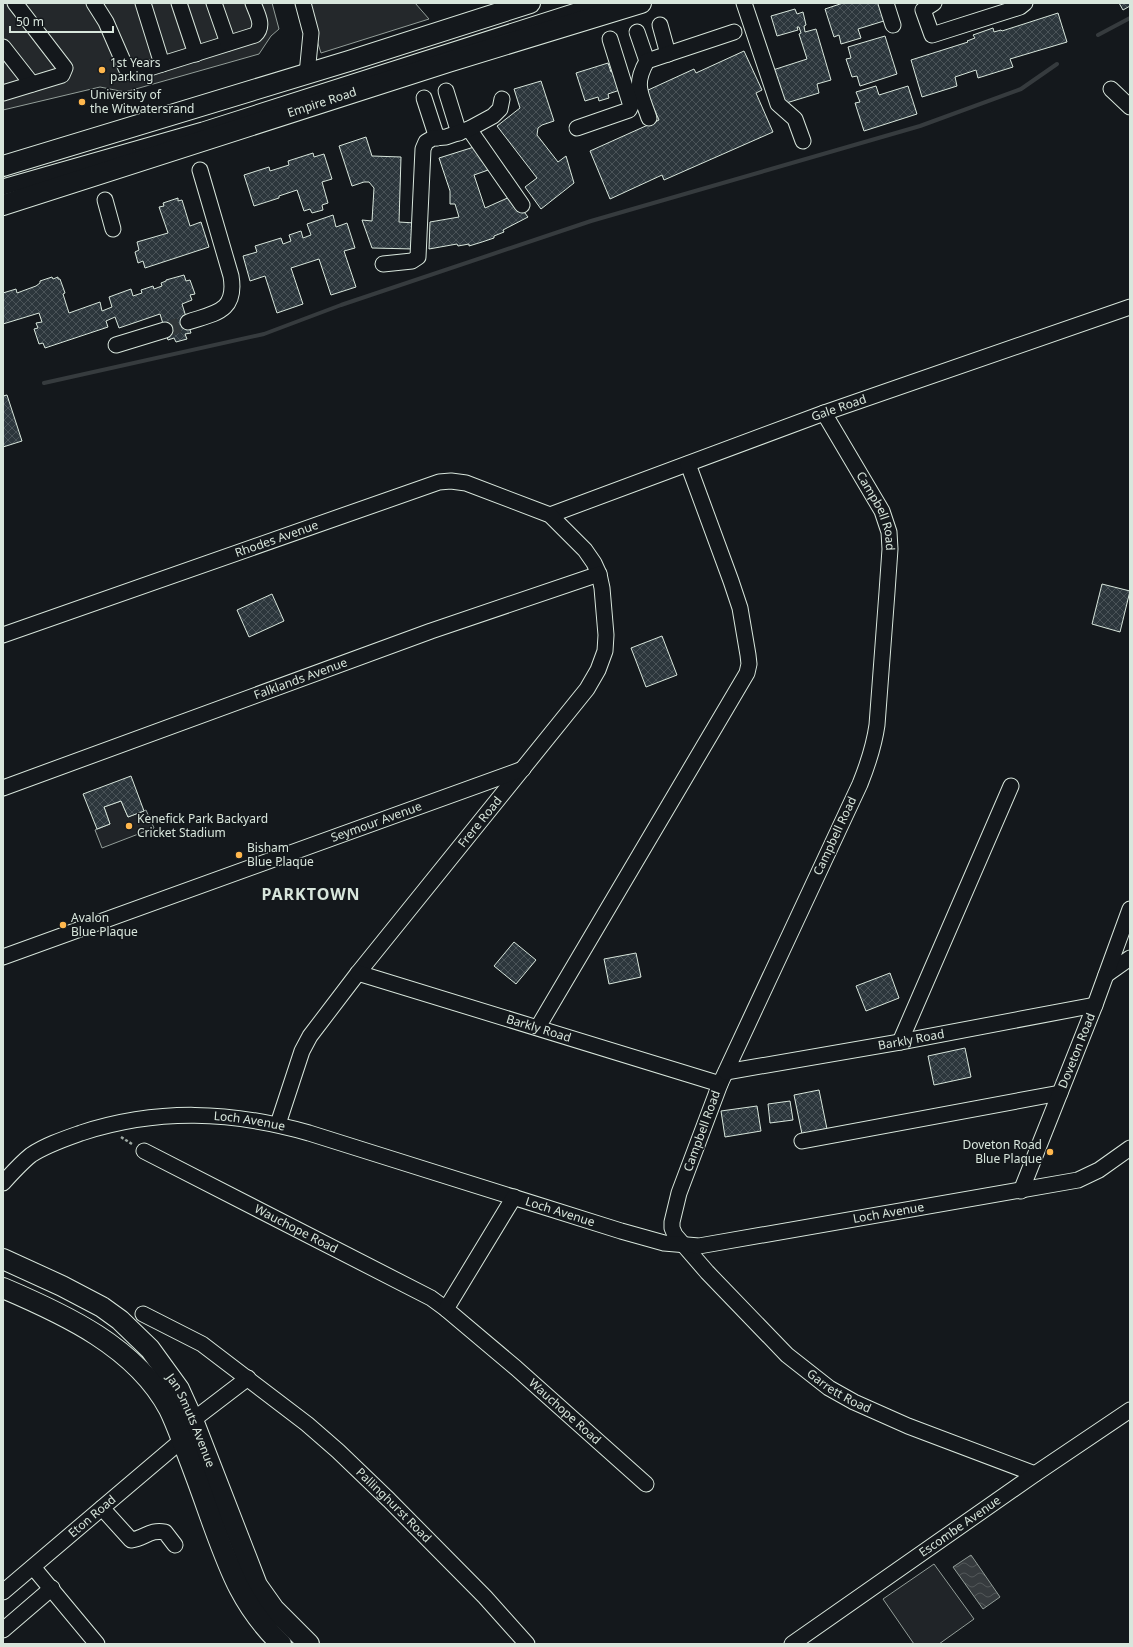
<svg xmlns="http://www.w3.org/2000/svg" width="1133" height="1647" font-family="'Noto Sans',sans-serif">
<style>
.park{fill:#202428;stroke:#939e99}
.parking{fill:#24282b;stroke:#939e99}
.water{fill:url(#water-waves);stroke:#939e99}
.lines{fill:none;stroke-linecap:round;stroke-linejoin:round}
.stream{stroke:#363b3e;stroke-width:4}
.building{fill:url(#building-cross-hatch);stroke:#d8e6dc}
.minor-tunnel{stroke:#313739;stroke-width:15;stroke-dasharray:15 8;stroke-linecap:butt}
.minor-casing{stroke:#d8e6dc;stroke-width:17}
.major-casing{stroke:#d8e6dc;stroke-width:22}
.path{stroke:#9da8a2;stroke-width:2.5;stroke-dasharray:3 2;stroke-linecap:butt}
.minor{stroke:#14181c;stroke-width:15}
.major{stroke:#14181c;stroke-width:20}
.poi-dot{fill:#ffb74d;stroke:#14181c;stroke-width:1.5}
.labels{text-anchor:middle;stroke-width:3;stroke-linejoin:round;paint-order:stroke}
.poi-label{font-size:12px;fill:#d8e6dc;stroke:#14181c;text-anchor:start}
.street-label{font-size:12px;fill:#d8e6dc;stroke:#14181c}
.district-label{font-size:16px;font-weight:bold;letter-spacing:1px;fill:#d8e6dc;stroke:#14181c}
</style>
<defs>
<pattern id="water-waves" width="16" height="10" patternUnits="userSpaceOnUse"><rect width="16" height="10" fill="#363b3e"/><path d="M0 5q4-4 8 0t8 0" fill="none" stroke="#525759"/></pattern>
<pattern id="building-cross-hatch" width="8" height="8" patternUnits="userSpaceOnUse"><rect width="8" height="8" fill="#2c363c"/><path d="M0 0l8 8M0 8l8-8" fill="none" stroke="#4a5358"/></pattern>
</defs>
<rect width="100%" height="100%" fill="#14181c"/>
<path class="park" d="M 121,801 L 128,817 L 146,810 L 154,828 L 102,848 L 95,830 L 110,824 L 104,807 Z
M 934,1564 L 974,1619 L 939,1644 L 914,1644 L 883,1599 Z"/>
<path class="parking" d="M 3,3 L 272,3 L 279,29 L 271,36 L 259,54 L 125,92 L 100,87 L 3,110 Z
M 305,3 L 415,3 L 429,19 L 321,53 Z"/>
<path class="water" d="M 971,1555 L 1000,1597 L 983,1609 L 953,1567 Z"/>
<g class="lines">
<path class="stream" d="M 1098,35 L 1130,18
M 44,383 L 264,334 L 341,305 L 591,221 L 920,126 L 1021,89 L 1057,64"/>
</g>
<path class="building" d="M 843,3 L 882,3 L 887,20 L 858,29 L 861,38 L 841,44 L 839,35 L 834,37 L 825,9 Z
M 1119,3 L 1130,3 L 1130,6 L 1123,10 Z
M 795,9 L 797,14 L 803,12 L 806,25 L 804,26 L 805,32 L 816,29 L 831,80 L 817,84 L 819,93 L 783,104 L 773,70 L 807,59 L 799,34 L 801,33 L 799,27 L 797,27 L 798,30 L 777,36 L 771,16 Z
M 1058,13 L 1067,42 L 1010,59 L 1013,67 L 978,78 L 976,70 L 955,77 L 957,86 L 922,97 L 911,60 L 968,42 L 967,41 L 975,38 L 973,35 L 993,28 L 994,32 L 1001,30 L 1002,31 Z
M 885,36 L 897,74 L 860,86 L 857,76 L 852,77 L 846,59 L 851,58 L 848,47 Z
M 744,51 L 762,90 L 756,93 L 773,132 L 664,180 L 662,175 L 610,199 L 590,151 L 659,120 L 646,91 L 694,69 L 696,73 Z
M 608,63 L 611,72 L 614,71 L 620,90 L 608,94 L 609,98 L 599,101 L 598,97 L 585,101 L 576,73 Z
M 541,81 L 554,121 L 542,125 L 538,128 L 537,135 L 558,162 L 566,156 L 574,183 L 541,209 L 525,187 L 537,178 L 497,126 L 520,108 L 514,89 Z
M 876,86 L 879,95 L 908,86 L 917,114 L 864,131 L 855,103 L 860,102 L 856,92 Z
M 366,137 L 372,156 L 401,157 L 399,222 L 415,223 L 414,249 L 372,248 L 362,220 L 372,221 L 374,188 L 369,182 L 364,182 L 352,186 L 339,146 Z
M 474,147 L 491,169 L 474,175 L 485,208 L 512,196 L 528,217 L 503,230 L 504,232 L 494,236 L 494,238 L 482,242 L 469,246 L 469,244 L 458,246 L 457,244 L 429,249 L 430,222 L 459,217 L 455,204 L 450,204 L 450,191 L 439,158 Z
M 313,153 L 314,157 L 324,154 L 332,179 L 322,182 L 328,203 L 322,205 L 323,210 L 312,213 L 310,209 L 304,211 L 297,190 L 279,196 L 279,198 L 254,206 L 244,175 L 269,167 L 270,171 L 289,165 L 288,161 Z
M 178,198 L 178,201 L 182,200 L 190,226 L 201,222 L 209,247 L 145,268 L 143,261 L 138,263 L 135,252 L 139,250 L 137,242 L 168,233 L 159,207 L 164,206 L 163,203 Z
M 333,215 L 336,227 L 347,223 L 355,248 L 344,251 L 356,287 L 331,295 L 319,259 L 291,268 L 303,304 L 277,313 L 265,276 L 250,281 L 243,256 L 257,252 L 255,246 L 281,238 L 283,244 L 291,241 L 289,235 L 301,231 L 303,238 L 311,235 L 307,224 Z
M 184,275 L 186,281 L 190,280 L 195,294 L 190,295 L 192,300 L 182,304 L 191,333 L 185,334 L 187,339 L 176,342 L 174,338 L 168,340 L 160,314 L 119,328 L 115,317 L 106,321 L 108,327 L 45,348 L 43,343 L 39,344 L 34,329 L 38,328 L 36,323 L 42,322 L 39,313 L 3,324 L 3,293 L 16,289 L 17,293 L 36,286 L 40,283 L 40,281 L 52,277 L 53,279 L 58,277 L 58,279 L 60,279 L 65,293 L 63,294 L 69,313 L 100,302 L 102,311 L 112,307 L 109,297 L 131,289 L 133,296 L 142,293 L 141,290 L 153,286 L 154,289 L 162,286 L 161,283 L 166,281 L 166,280 Z
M 7,395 L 22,441 L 3,447 L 3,396 Z
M 1102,584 L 1130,591 L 1120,632 L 1092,624 Z
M 272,594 L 284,621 L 249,637 L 237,610 Z
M 662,636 L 677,675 L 646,687 L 631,648 Z
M 131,776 L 144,811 L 128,817 L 121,801 L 104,807 L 110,824 L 97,829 L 83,794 Z
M 514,942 L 536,960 L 516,984 L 494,966 Z
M 636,953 L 641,977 L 609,984 L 604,959 Z
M 890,973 L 899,998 L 866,1011 L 856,986 Z
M 965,1048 L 971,1077 L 934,1085 L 928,1056 Z
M 819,1090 L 827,1129 L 802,1134 L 794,1095 Z
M 790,1101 L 793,1120 L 770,1123 L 768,1104 Z
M 757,1106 L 761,1131 L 725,1137 L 721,1111 Z"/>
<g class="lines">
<path class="minor-tunnel" d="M 165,330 L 188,322"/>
<g class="minor-casing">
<g id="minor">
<path d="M 94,3 L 106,22 L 126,68 L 130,72 L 137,72 L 255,35 C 265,26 257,14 253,3"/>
<path d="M 143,3 L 162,64"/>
<path d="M 179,3 L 196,54"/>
<path d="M 214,3 L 228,43"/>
<path d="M 303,3 L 311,33 L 307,74"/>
<path d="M 744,3 L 778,104 L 795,119 L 803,141"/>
<path d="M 886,3 L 893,25"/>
<path d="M 934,3 L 923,10 L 932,35 L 1020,7 L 1025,3"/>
<path d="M 660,25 L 668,54"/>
<path d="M 637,32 L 647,61"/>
<path d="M 3,47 L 32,84"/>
<path d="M 1111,89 L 1130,107"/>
<path d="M 446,91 L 459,133"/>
<path d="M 3,93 L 62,75 L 65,68 L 15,3"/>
<path d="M 424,98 L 437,138"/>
<path d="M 649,118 C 641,94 633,85 647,61 L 734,32"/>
<path d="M 577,128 L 629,110 L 631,106 L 610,39"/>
<path d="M 469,129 L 522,205"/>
<path d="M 3,187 L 203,130 L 601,3"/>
<path d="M 105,200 L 113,229"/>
<path d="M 383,264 L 412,261 L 418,257 L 423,149 L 426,142 L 433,138 L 446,137 L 469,129 L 493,116 L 500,109 L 502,99"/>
<path d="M 188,322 C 215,313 237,312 231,276 L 200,170"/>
<path d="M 116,345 L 165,330"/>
<path id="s1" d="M 824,413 L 882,511 L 889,532 L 890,549 L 887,592 L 877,725 C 874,746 868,764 860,784 L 720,1084 L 679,1193 L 672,1222 L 672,1228 L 675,1235 L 707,1272 L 787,1355 L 829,1388 L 854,1402 L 908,1426 L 1035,1474"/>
<path id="s2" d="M 550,515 L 824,413 L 1130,307"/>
<path id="s3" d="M 3,635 L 439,482 L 451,481 L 466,483 L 550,515 L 585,550 L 594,563 L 599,574 L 602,588 L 606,635 L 605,651 L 598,670 L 587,689 L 358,973 L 310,1036 L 302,1051 L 278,1124"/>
<path id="s4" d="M 3,788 L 431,631 L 599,574"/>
<path id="s5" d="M 3,957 L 523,769"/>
<path id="s6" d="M 358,973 L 720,1084"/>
<path d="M 1106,975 L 1130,958"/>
<path d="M 538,1027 L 747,673 L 749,664 L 748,655 L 740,608 L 731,581 L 688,464"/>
<path d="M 900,1042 L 1011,786"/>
<path id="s7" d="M 726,1072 L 900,1042 L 1095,1005"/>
<path d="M 802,1141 L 1060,1093"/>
<path id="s8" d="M 144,1151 L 431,1298 L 446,1309 L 516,1368 L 646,1484"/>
<path id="s9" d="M 3,1183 C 12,1173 21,1163 31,1155 C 46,1145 64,1139 81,1133 C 158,1108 231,1111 309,1133 L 621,1231 L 664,1243 L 699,1246 L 1078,1180 L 1099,1170 L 1130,1148"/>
<path id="s10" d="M 1021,1191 L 1095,1005 L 1130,909"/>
<path d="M 446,1309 L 514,1197"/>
<path id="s11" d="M 143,1314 L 202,1344 L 307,1424 L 338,1451 L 389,1500 L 485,1597 L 527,1644"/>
<path d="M 193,1420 L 248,1378"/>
<path d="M 102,1508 L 131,1540 C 145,1538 150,1529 165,1532 L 175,1545"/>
<path d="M 33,1567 L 97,1644"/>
<path id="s12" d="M 3,1592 L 182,1440"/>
<path d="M 3,1630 L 52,1588"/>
<path id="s13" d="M 792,1644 L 1035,1474 L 1130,1410"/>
</g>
</g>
<g class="major-casing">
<g id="major">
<path d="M 3,166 L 349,61 L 530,3"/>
<path id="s14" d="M 3,205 L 448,62 L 641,3"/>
<path id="s15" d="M 3,1259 L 62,1286 L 102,1307 L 120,1320 L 150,1349 L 179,1389 L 193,1420 L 257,1585 L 274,1609 L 309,1644"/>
<path d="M 3,1288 C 64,1314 136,1347 169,1409 C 175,1421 180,1435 185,1448 C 194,1471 202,1493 210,1516 C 229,1568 241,1605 281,1644"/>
</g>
</g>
<path class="path" d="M 121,1137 L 132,1144"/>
<use href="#minor" class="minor"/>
<use href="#major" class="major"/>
</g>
<g class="poi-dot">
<circle cx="102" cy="70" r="4"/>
<circle cx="82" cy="102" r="4"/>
<circle cx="129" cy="826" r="4"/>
<circle cx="239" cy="855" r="4"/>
<circle cx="63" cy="925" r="4"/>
<circle cx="1050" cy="1152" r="4"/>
</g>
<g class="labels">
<g class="poi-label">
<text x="110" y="67">1st Years<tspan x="110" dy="14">parking</tspan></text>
<text x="90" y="99">University of<tspan x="90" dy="14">the Witwatersrand</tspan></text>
<text x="137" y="823">Kenefick Park Backyard<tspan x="137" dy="14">Cricket Stadium</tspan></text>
<text x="247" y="852">Bisham<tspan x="247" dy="14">Blue Plaque</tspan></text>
<text x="71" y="922">Avalon<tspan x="71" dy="14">Blue Plaque</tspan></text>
<text x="1042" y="1149" text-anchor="end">Doveton Road<tspan x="1042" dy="14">Blue Plaque</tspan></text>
</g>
<g class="street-label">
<text dy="4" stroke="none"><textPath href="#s14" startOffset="335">Empire Road</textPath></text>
<text dy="4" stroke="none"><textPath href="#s2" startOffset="308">Gale Road</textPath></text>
<text dy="4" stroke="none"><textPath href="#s1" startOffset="112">Campbell Road</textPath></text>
<text dy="4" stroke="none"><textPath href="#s3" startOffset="290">Rhodes Avenue</textPath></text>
<text dy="4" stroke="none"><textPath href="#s4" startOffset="317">Falklands Avenue</textPath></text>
<text dy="4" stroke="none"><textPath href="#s5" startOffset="397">Seymour Avenue</textPath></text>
<text transform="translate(480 822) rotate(-51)" y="4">Frere Road</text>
<text transform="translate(835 836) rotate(-65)" y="4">Campbell Road</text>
<text dy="4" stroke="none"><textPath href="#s6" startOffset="189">Barkly Road</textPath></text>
<text dy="4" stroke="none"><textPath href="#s7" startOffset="188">Barkly Road</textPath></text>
<text dy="4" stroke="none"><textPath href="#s10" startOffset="151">Doveton Road</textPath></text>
<text dy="4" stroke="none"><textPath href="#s9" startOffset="265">Loch Avenue</textPath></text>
<text transform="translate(702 1131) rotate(-70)" y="4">Campbell Road</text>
<text dy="4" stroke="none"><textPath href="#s9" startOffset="589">Loch Avenue</textPath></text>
<text dy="4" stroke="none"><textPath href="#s9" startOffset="925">Loch Avenue</textPath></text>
<text dy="4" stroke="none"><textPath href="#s8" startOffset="171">Wauchope Road</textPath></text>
<text dy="4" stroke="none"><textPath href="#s1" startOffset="1110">Garrett Road</textPath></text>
<text dy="4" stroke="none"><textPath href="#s8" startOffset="498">Wauchope Road</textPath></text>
<text dy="4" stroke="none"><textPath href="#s15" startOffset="257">Jan Smuts Avenue</textPath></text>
<text dy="4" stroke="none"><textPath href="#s11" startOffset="317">Pallinghurst Road</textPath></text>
<text dy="4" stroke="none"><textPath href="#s12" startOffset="117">Eton Road</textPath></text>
<text dy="4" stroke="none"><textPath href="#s13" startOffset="205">Escombe Avenue</textPath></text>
</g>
<g class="district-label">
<text x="311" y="900">PARKTOWN</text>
</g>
</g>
<rect width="1133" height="1647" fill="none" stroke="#d8e6dc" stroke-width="8"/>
<path d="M10 26v6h103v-6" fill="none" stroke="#d8e6dc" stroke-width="2"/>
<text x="16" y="26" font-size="12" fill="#d8e6dc" stroke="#14181c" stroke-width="3" paint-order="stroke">50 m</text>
</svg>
